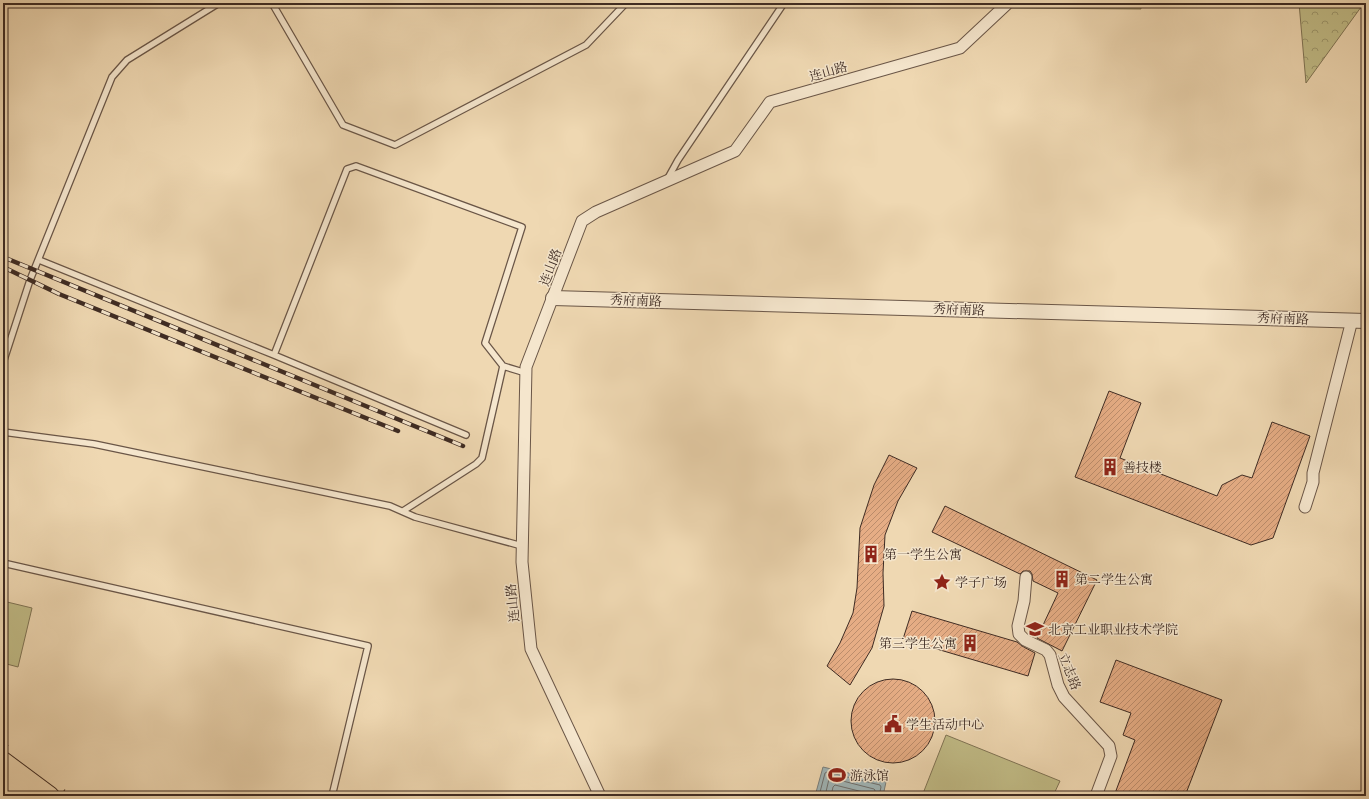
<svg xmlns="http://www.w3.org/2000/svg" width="1369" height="799" font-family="'EB Garamond','Noto Serif SC',serif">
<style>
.forest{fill:url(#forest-crowns);stroke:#807455}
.pitch{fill:#c1bc87;stroke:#807455}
.water{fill:#a0b6b8;stroke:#797e7c}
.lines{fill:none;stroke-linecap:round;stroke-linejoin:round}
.shore{stroke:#6f706e;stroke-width:1}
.building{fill:url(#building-hatch);stroke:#3e2b23}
.service-casing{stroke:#6a5647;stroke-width:8}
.minor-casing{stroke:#6a5647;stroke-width:13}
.tertiary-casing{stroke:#6a5647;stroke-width:16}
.trunk-casing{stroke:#3e2b23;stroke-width:20}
.path{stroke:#3e2b23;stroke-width:2;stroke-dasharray:1 2;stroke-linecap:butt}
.service{stroke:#f5e6cd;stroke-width:5.5}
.minor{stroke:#f5e6cd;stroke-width:11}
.tertiary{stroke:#f5e6cd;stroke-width:14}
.trunk{stroke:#efd8b2;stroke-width:18}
.rail-casing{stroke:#3e2b23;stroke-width:4.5}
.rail{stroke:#f5e6cd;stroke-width:3;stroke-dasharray:9;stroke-linecap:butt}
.labels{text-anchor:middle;stroke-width:3;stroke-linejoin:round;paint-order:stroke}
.street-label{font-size:13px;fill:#3e2b23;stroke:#f5e6cd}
.poi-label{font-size:13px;fill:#3e2b23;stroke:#f5e6cd;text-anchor:start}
</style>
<defs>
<pattern id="forest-crowns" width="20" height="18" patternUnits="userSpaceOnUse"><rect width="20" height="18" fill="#c1bc87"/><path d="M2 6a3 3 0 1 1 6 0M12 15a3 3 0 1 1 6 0" fill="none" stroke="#9e996e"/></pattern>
<pattern id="building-hatch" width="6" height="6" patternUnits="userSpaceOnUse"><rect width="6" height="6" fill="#e6ad85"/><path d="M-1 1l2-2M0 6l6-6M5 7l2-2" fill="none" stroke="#bc8d6c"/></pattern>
</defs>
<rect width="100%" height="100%" fill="#efd8b2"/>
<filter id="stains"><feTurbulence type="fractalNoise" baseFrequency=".005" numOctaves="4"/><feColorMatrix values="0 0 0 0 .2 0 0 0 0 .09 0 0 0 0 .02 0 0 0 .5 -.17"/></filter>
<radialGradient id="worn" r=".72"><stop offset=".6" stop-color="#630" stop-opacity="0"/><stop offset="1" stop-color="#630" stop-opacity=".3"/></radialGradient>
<path class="forest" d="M 1017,3 L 1140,3 L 1141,9 L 1012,8 Z
M 1299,3 L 1364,3 L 1306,83 Z"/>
<path class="pitch" d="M 3,601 L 32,608 L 18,667 L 3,663 Z
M 946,735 L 1060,781 L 1053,796 L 922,796 Z"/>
<path class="water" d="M 823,767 L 886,782 L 883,796 L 815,796 Z"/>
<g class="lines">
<path class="shore" d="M 819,796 L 825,773 L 827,772 L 880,785 L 881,787 L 879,796
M 825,796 L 829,779 L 831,778 L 874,789 L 875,790 L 874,796
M 831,796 L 833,787 L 835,785 L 867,793 L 868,796"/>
</g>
<path class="building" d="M 1109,391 L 1141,403 L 1120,458 L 1217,496 L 1222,485 L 1242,475 L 1252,478 L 1272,422 L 1310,436 L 1273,538 L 1251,545 L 1075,477 Z
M 889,455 L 917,468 L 898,501 L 885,535 L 883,573 L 884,606 L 872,648 L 850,685 L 827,666 L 840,643 L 853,613 L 857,588 L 860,528 L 874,485 Z
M 945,506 L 1097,580 L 1062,651 L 1037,638 L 1058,593 L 1033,581 L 1032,574 L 1030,571 L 1023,571 L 1020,574 L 932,532 Z
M 912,611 L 1017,642 L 1022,646 L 1035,653 L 1028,676 L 903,639 Z
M 1116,660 L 1222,700 L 1185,796 L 1114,796 L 1135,740 L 1123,735 L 1131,713 L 1100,702 Z
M851 721a42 42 0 1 1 84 0a42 42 0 1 1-84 0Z"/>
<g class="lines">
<g class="service-casing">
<path id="service" d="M 272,3 L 343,125 L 395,145 L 586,45 L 626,3
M 668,178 L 678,160 L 784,3
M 39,260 L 274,355
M 3,363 L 30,280 L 112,77 L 127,60 L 219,3
M 503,366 L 526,373
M 3,432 L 94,444 L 390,506 L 415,517 L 522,546
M 403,511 L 476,464 L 482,458 L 503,366 L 485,343 L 522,227 L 356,166 L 347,169 L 274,355 L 466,435
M 3,563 L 368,646 L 332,796"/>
</g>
<g class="minor-casing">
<path id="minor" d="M 1305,507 L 1313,482 L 1313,473 L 1352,320
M 1026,577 L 1024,601 L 1018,626 L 1019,634 L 1025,640 L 1046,650 L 1050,655 L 1058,685 L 1064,697 L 1109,746 L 1111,756 L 1096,796
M 600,796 L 531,649 L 522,562 L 526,367 L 582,221 L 596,212 L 735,151 L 770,102 L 960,48 L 1008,3"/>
</g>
<g class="tertiary-casing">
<path id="tertiary" d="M 553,298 L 1366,321"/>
</g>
<g class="trunk-casing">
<path id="trunk" d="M 3,761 L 50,796
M 3,781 L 22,796"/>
</g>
<path class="path" d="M 3,742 L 8,746
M 64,790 L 72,796"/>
<use href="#service" class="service"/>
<use href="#minor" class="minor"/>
<use href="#tertiary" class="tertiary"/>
<use href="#trunk" class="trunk"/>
<g class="rail-casing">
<path id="rail" d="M 3,257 L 463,446
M 3,267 L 59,294 L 398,431"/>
</g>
<use href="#rail" class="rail"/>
</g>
<defs>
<g id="building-bare" transform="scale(1.38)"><path d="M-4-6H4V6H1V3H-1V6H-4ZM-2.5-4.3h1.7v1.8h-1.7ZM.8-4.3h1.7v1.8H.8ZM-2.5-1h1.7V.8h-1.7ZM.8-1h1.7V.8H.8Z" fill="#8f2418" stroke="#f5e6cd" stroke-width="2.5" paint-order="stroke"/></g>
<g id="sight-bare" transform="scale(1.38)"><path d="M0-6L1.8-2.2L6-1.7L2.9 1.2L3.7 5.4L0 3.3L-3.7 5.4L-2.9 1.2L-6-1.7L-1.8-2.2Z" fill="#8f2418" stroke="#f5e6cd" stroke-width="2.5" paint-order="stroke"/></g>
<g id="university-bare" transform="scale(1.38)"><path d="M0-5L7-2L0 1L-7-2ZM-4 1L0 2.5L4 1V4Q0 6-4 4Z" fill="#8f2418" stroke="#f5e6cd" stroke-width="2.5" paint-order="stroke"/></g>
<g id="civic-bare" transform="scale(1.38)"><path d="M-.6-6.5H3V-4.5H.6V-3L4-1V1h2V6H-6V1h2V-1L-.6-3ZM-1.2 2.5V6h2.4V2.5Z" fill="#8f2418" stroke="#f5e6cd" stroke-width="2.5" paint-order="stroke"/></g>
<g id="stadium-bare" transform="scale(1.38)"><path d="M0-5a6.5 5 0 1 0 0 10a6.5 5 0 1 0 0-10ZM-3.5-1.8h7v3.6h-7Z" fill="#8f2418" stroke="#f5e6cd" stroke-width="2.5" paint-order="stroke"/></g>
</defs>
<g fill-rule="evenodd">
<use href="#building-bare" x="1110" y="467"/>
<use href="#building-bare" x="871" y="554"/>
<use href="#building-bare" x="1062" y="579"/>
<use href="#sight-bare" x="942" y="582"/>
<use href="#university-bare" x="1035" y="629"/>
<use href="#building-bare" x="970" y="643"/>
<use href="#civic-bare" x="893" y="724"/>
<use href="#stadium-bare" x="837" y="775"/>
</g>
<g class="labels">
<g class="street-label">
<text transform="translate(828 71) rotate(-16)" y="5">连山路</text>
<text transform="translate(550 267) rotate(-69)" y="5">连山路</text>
<text transform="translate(636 300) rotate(2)" y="5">秀府南路</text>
<text transform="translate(959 309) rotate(2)" y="5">秀府南路</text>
<text transform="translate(1283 318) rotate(2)" y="5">秀府南路</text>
<text transform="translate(512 603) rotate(-96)" y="5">连山路</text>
<text transform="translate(1070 671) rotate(68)" y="5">立志路</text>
</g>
<g class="poi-label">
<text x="1123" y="472">善技楼</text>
<text x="884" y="559">第一学生公寓</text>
<text x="1075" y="584">第二学生公寓</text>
<text x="955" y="587">学子广场</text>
<text x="1048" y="634">北京工业职业技术学院</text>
<text x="957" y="648" text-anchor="end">第三学生公寓</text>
<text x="906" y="729">学生活动中心</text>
<text x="850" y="780">游泳馆</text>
</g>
</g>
<rect width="1369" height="799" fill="none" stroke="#efd8b2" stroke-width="16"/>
<rect x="4" y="4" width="1361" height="791" fill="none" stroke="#3e2b23" stroke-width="2"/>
<rect x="8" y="8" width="1353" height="783" fill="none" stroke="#3e2b23"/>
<rect width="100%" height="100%" filter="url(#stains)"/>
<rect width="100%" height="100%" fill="url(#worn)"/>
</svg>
